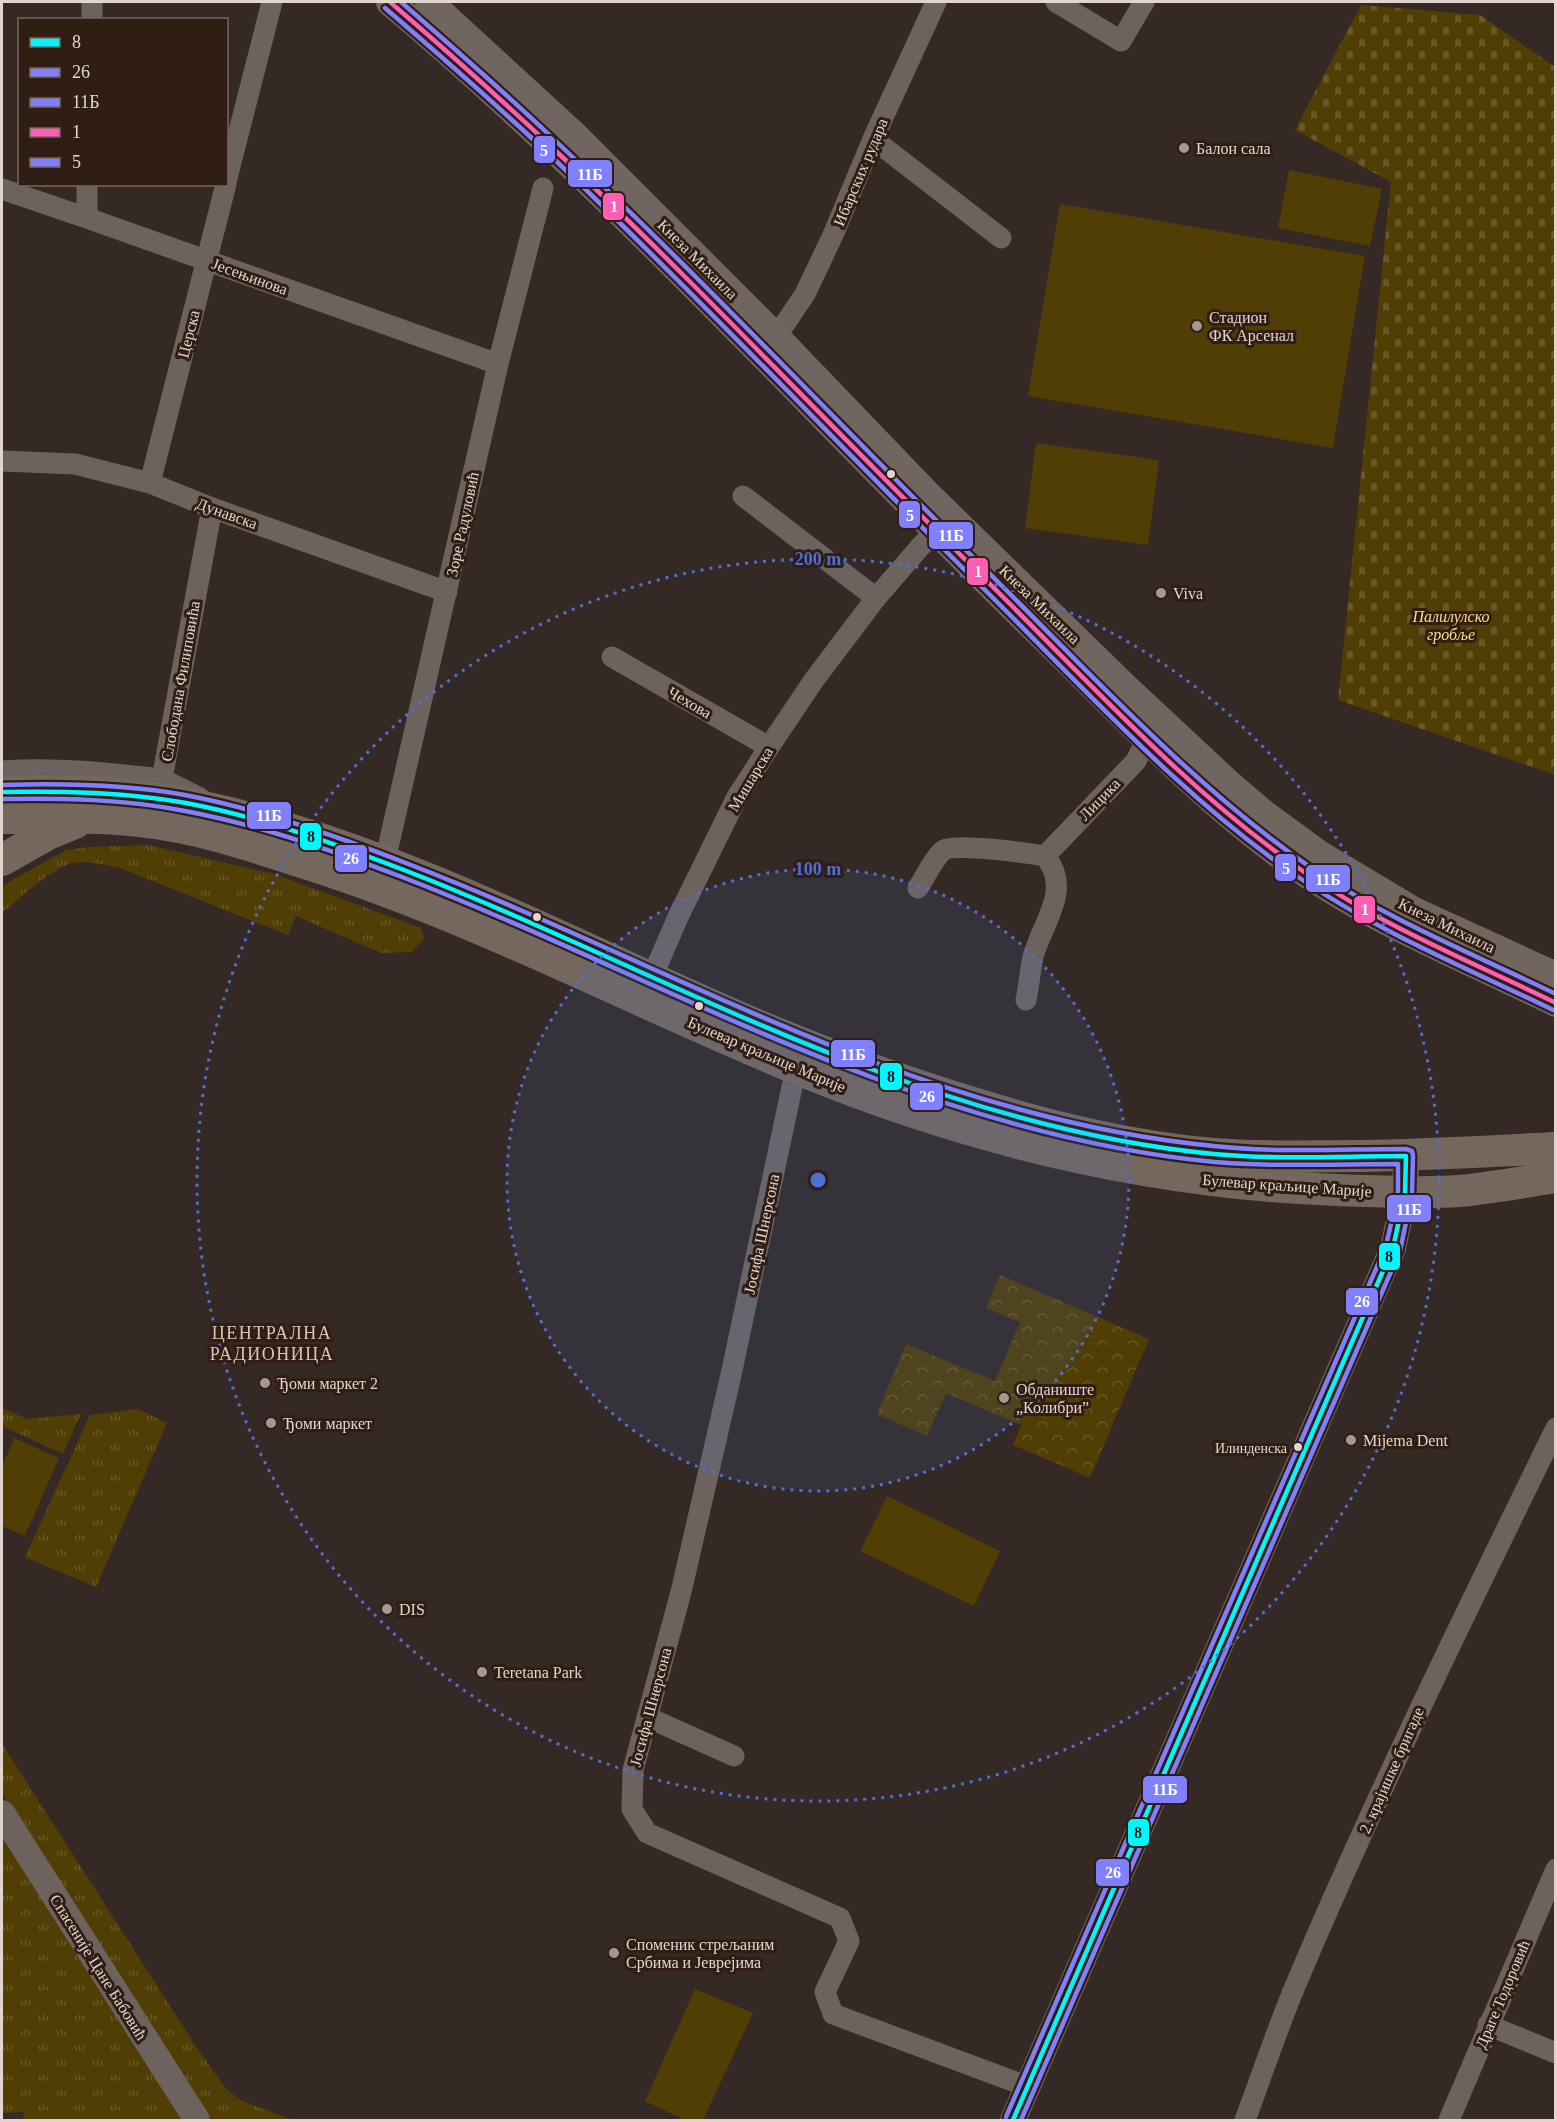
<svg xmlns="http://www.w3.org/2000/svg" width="1557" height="2122" font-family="'Times New Roman',serif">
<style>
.grass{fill:url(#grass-tufts)}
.cemetery{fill:url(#cemetery-stones)}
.park{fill:url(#park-crowns)}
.pitch{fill:#513e05}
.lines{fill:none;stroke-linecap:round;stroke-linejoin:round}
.minor{stroke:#6c635f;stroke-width:21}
.tertiary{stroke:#6c635f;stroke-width:26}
.secondary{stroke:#70655f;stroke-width:28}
.primary{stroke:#74675e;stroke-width:32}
.bus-1-casing{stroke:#301d14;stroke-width:9}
.bus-2-casing{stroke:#301d14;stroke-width:9}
.bus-3-casing{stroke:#301d14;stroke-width:9}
.bus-4-casing{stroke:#301d14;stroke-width:9}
.bus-5-casing{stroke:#301d14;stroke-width:9}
.bus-1{stroke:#00f7ff;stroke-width:4.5}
.bus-2{stroke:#8080ff;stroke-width:4.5}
.bus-3{stroke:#8080ff;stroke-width:4.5}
.bus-4{stroke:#ff5db3;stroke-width:4.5}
.bus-5{stroke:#8080ff;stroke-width:4.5}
.ring{fill:none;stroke:#4e70d6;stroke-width:3;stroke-dasharray:3 6}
.poi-dot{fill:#a59892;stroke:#301d14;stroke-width:2}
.bus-dot{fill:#e2d4ce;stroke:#301d14;stroke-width:2}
.labels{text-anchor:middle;stroke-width:6;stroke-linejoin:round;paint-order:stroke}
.bus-label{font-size:14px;fill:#e2d4ce;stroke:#301d14;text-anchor:end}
.poi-label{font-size:16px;fill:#e2d4ce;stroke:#301d14;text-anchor:start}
.street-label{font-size:16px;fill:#e2d4ce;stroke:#301d14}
.park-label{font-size:16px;font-style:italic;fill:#ffdc85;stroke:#301d14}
.neighbourhood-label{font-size:18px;letter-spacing:1.5px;fill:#ddc3b7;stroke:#301d14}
.centre{fill:#4e70d6;stroke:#301d14;stroke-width:3}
.ring-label{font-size:18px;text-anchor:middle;font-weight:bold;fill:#4e70d6;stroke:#301d14;stroke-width:6;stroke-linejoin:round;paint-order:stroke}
.line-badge{stroke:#301d14;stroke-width:2}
.badge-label{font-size:16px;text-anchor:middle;font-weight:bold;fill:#fff}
.pale-badge-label{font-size:16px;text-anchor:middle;font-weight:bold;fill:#111}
</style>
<defs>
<pattern id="grass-tufts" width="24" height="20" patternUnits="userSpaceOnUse" patternTransform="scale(1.5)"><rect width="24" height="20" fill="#513e05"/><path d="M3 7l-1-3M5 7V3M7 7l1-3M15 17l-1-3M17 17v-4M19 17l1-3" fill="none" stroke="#6a5928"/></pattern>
<pattern id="cemetery-stones" width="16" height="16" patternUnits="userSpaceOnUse" patternTransform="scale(1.5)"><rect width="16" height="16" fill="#513e05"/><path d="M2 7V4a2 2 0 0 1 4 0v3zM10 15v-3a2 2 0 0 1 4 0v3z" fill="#6a5928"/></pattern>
<pattern id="park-crowns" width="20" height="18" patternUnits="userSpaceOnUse" patternTransform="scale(1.5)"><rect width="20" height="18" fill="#513e05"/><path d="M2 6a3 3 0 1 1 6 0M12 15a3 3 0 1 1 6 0" fill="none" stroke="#6a5928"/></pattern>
</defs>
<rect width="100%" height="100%" fill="#342924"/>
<path class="grass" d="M 148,845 L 274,874 L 421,928 L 424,939 L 412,952 L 381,953 L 296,916 L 288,935 L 120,868 C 104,865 85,859 69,864 C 50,870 18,900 2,913 L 2,886 L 66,850 L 89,847 Z
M 2,1408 L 27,1419 L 81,1414 L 63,1454 L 2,1426 Z
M 138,1409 L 167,1423 L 96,1587 L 25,1557 L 90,1415 Z
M 2,1744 L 199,2051 L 226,2089 L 242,2101 L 292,2120 L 212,2120 L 2,1793 Z
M 2,1833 L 184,2120 L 23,2120 L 24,2112 L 2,2113 Z"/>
<path class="cemetery" d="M 1361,5 L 1480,15 L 1555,67 L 1555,775 L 1338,700 L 1391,182 L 1295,130 Z"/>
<path class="park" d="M 1000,1275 L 1149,1339 L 1090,1478 L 1013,1445 L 1021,1425 L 946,1393 L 927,1436 L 877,1414 L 906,1344 L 995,1381 L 1020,1322 L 986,1308 Z"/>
<path class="pitch" d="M 1289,170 L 1382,189 L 1370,246 L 1278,228 Z
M 1060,204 L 1365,256 L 1333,448 L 1028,396 Z
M 1036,443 L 1159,460 L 1148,545 L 1025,528 Z
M 14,1438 L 59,1458 L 25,1536 L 2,1526 L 2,1467 Z
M 887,1496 L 1000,1551 L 974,1606 L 860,1551 Z
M 695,1989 L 753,2013 L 703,2120 L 685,2120 L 645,2101 Z"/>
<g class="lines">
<path class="minor" d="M 1056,2 L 1121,41 L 1144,2
M 92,20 L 92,2
M 873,139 L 1001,238
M 226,182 L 272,2
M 2,189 L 87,218 L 498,364
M 87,218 L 87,184
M 776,337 L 805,294 L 833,235 L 873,139 L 936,2
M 2,461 L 75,464 L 150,483 L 212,508 L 447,592
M 150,483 L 226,184
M 743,496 L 876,598
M 612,657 L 769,747
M 2,771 C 56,767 109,773 162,779
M 200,798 L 162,779 L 212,508
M 385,861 L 498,364 L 543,188
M 918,888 C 924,879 935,856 944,850 C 956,843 1028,853 1045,856 L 1136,761 L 1147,738
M 652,977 L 679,915 L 737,797 L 769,747 L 814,680 L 876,598 L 920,547 L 935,532
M 1026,1000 C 1029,986 1030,971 1033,957 C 1042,922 1073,890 1045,856
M 796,1068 L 731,1375 L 681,1592 L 633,1770 L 632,1809 L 647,1833 L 840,1918 L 849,1941 L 825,1992 L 833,2014 L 1026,2086
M 647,1717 L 734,1756
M 1488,2025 L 1556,2053
M 1245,2120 C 1262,2075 1277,2029 1296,1984 C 1376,1795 1466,1612 1556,1428
M 1449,2120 L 1556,1869"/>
<path class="tertiary" d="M 2,1813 L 197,2120
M 1013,2120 L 1393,1248 L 1405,1193 L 1406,1156"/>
<path class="secondary" d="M 390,2 C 618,194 817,417 1031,625 C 1110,702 1187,785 1276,852 C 1361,917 1461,956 1556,1003
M 429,2 L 573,134 L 776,337 L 926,493 L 1124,686 L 1229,784 L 1263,813 L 1319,854 L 1414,911 L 1556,976"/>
<path class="primary" d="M 2,792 C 39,791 77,790 115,794 C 229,804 338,842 443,885 C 590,946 732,1022 884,1074 C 991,1111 1101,1144 1214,1154 C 1263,1158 1312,1156 1361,1156 C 1426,1155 1491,1151 1556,1148
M 2,818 C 48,817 94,816 140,821 C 197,827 250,845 305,863 C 476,917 634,1002 800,1070 C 973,1141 1150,1183 1337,1190 C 1378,1191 1418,1194 1459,1191 C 1491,1188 1523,1182 1556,1177
M 2,860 L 48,834 L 75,823"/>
<g class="bus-1-casing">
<path id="bus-1" d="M 2,792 C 63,791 125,792 186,803 C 260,817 333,843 404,870 C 564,932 717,1013 879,1072 C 987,1112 1099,1143 1214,1154 C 1278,1160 1342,1156 1406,1156 L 1405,1193 L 1393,1248 L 1013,2120"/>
</g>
<g class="bus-2-casing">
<path id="bus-2" d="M 2,799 C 63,798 125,799 185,811 C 259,825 331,850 402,877 C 562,939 714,1019 874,1078 C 984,1119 1098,1151 1215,1162 C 1276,1167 1337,1164 1398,1164 L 1398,1192 L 1386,1246 L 1006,2117"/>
</g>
<g class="bus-3-casing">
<path id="bus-3" d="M 401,2 C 455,49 509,96 561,146 C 711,287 851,437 997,581 C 1097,680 1194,787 1310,867 C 1386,919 1473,954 1556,994
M 2,785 C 63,783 125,784 185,795 C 263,810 338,836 411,865 C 569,926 720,1005 879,1064 C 987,1104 1099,1135 1214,1146 C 1278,1153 1342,1149 1406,1149 L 1412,1151 L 1413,1156 L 1412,1194 L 1400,1251 L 1021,2120"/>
</g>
<g class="bus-4-casing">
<path id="bus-4" d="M 390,2 C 447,51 503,101 558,153 C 706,293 846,443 992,586 C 1093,686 1190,794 1307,874 C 1384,927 1472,962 1556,1003"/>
</g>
<g class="bus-5-casing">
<path id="bus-5" d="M 385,8 C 442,57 499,107 553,158 C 702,300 842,449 988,593 C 1089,693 1186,802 1304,881 C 1381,933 1469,969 1553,1010"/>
</g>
<use href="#bus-1" class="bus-1"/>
<use href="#bus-2" class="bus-2"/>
<use href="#bus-3" class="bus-3"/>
<use href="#bus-4" class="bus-4"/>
<use href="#bus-5" class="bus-5"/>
</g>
<circle cx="818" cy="1180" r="311" fill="#4e70d6" fill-opacity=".12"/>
<g class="ring">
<circle cx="818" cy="1180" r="311"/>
<circle cx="818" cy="1180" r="621"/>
</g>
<g class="poi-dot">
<circle cx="1184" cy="148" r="6"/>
<circle cx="1197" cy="326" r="6"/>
<circle cx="1161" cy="593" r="6"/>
<circle cx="265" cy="1383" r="6"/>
<circle cx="1004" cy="1398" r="6"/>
<circle cx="271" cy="1423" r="6"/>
<circle cx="1351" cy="1440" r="6"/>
<circle cx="387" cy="1609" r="6"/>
<circle cx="482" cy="1672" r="6"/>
<circle cx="614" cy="1953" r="6"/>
</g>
<g class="bus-dot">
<circle cx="891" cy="474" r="5"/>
<circle cx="537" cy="917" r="5"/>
<circle cx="699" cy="1006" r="5"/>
<circle cx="1298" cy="1447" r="5"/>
</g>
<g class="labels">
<g class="bus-label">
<text x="1287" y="1453">Илинденска</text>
</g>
<g class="poi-label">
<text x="1196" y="154">Балон сала</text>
<text x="1209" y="323">Стадион<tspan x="1209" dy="18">ФК Арсенал</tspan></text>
<text x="1173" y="599">Viva</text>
<text x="277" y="1389">Ђоми маркет 2</text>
<text x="1016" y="1395">Обданиште<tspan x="1016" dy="18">„Колибри”</tspan></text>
<text x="283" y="1429">Ђоми маркет</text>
<text x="1363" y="1446">Mijema Dent</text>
<text x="399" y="1615">DIS</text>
<text x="494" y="1678">Teretana Park</text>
<text x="626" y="1950">Споменик стрељаним<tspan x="626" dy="18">Србима и Јеврејима</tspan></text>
</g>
<g class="street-label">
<text transform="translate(860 172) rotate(-67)" y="6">Ибарских рудара</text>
<text transform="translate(698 259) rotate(45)" y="6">Кнеза Михаила</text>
<text transform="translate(250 276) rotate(20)" y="6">Јесењинова</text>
<text transform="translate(188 334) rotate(-76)" y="6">Церска</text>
<text transform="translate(227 513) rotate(20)" y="6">Дунавска</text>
<text transform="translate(462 524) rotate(-78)" y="6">Зоре Радуловић</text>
<text transform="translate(1040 604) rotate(44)" y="6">Кнеза Михаила</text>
<text transform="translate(180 681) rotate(-80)" y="6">Слободана Филиповића</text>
<text transform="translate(690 702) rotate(30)" y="6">Чехова</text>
<text transform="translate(750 779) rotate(-59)" y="6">Мишарска</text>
<text transform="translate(1099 799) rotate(-46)" y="6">Лицика</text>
<text transform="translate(1447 925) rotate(26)" y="6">Кнеза Михаила</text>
<text transform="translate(767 1054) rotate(23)" y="6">Булевар краљице Марије</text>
<text transform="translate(1287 1185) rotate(4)" y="6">Булевар краљице Марије</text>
<text transform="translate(761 1234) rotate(-78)" y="6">Јосифа Шнерсона</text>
<text transform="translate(650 1707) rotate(-75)" y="6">Јосифа Шнерсона</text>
<text transform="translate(1391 1770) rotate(-66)" y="6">2. крајишке бригаде</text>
<text transform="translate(99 1967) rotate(58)" y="6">Спасеније Цане Бабовић</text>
<text transform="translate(1502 1994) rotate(-67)" y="6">Драге Тодоровић</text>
</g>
<g class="park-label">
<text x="1451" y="622">Палилулско<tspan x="1451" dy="18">гробље</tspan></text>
</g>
<g class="neighbourhood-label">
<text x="272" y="1339">ЦЕНТРАЛНА<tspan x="272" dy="21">РАДИОНИЦА</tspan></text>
</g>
</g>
<circle cx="818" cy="1180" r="9" class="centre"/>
<g class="ring-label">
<text x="818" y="565">200 m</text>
<text x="818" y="875">100 m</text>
</g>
<g class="line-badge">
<rect x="533" y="135" width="23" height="29" rx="6" fill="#8080ff"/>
<rect x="567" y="159" width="46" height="29" rx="6" fill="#8080ff"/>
<rect x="602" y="192" width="23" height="29" rx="6" fill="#ff5db3"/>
<rect x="898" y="500" width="23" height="29" rx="6" fill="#8080ff"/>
<rect x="928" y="521" width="46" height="29" rx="6" fill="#8080ff"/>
<rect x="966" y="557" width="23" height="29" rx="6" fill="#ff5db3"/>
<rect x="246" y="801" width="46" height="29" rx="6" fill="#8080ff"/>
<rect x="299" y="822" width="23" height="29" rx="6" fill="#00f7ff"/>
<rect x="334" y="844" width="34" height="29" rx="6" fill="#8080ff"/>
<rect x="1274" y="853" width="23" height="29" rx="6" fill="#8080ff"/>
<rect x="1305" y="864" width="46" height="29" rx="6" fill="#8080ff"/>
<rect x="1353" y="895" width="23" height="29" rx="6" fill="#ff5db3"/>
<rect x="830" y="1039" width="46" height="29" rx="6" fill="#8080ff"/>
<rect x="879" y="1062" width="24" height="29" rx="6" fill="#00f7ff"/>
<rect x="909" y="1082" width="35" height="29" rx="6" fill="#8080ff"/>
<rect x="1386" y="1194" width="46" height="29" rx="6" fill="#8080ff"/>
<rect x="1378" y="1242" width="23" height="29" rx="6" fill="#00f7ff"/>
<rect x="1345" y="1287" width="34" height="29" rx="6" fill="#8080ff"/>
<rect x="1142" y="1775" width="46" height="29" rx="6" fill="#8080ff"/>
<rect x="1127" y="1818" width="23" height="29" rx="6" fill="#00f7ff"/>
<rect x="1095" y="1858" width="35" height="29" rx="6" fill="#8080ff"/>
</g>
<g class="badge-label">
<text x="544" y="156">5</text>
<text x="590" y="180">11Б</text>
<text x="614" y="212">1</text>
<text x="910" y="521">5</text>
<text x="951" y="541">11Б</text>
<text x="978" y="577">1</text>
<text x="269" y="821">11Б</text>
<text x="351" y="864">26</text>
<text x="1286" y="874">5</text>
<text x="1328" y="885">11Б</text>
<text x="1365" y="915">1</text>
<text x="853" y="1060">11Б</text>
<text x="927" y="1102">26</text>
<text x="1409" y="1215">11Б</text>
<text x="1362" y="1307">26</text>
<text x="1165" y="1795">11Б</text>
<text x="1113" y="1878">26</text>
</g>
<g class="pale-badge-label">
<text x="311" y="842">8</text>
<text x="891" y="1082">8</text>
<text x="1389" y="1262">8</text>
<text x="1138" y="1838">8</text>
</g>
<rect width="1557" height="2122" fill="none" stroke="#e2d4ce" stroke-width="6"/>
<rect x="18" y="18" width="210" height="168" fill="#301d14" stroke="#77665e" stroke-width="1.5"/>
<rect x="30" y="38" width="30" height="9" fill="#00f7ff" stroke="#77665e" stroke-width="1.5"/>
<text x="72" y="48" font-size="18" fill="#e2d4ce">8</text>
<rect x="30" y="68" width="30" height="9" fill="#8080ff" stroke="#77665e" stroke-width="1.5"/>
<text x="72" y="78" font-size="18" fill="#e2d4ce">26</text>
<rect x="30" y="98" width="30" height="9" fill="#8080ff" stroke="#77665e" stroke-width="1.5"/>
<text x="72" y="108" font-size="18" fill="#e2d4ce">11Б</text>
<rect x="30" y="128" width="30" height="9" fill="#ff5db3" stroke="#77665e" stroke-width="1.5"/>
<text x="72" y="138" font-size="18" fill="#e2d4ce">1</text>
<rect x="30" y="158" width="30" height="9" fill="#8080ff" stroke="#77665e" stroke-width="1.5"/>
<text x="72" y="168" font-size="18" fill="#e2d4ce">5</text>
</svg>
